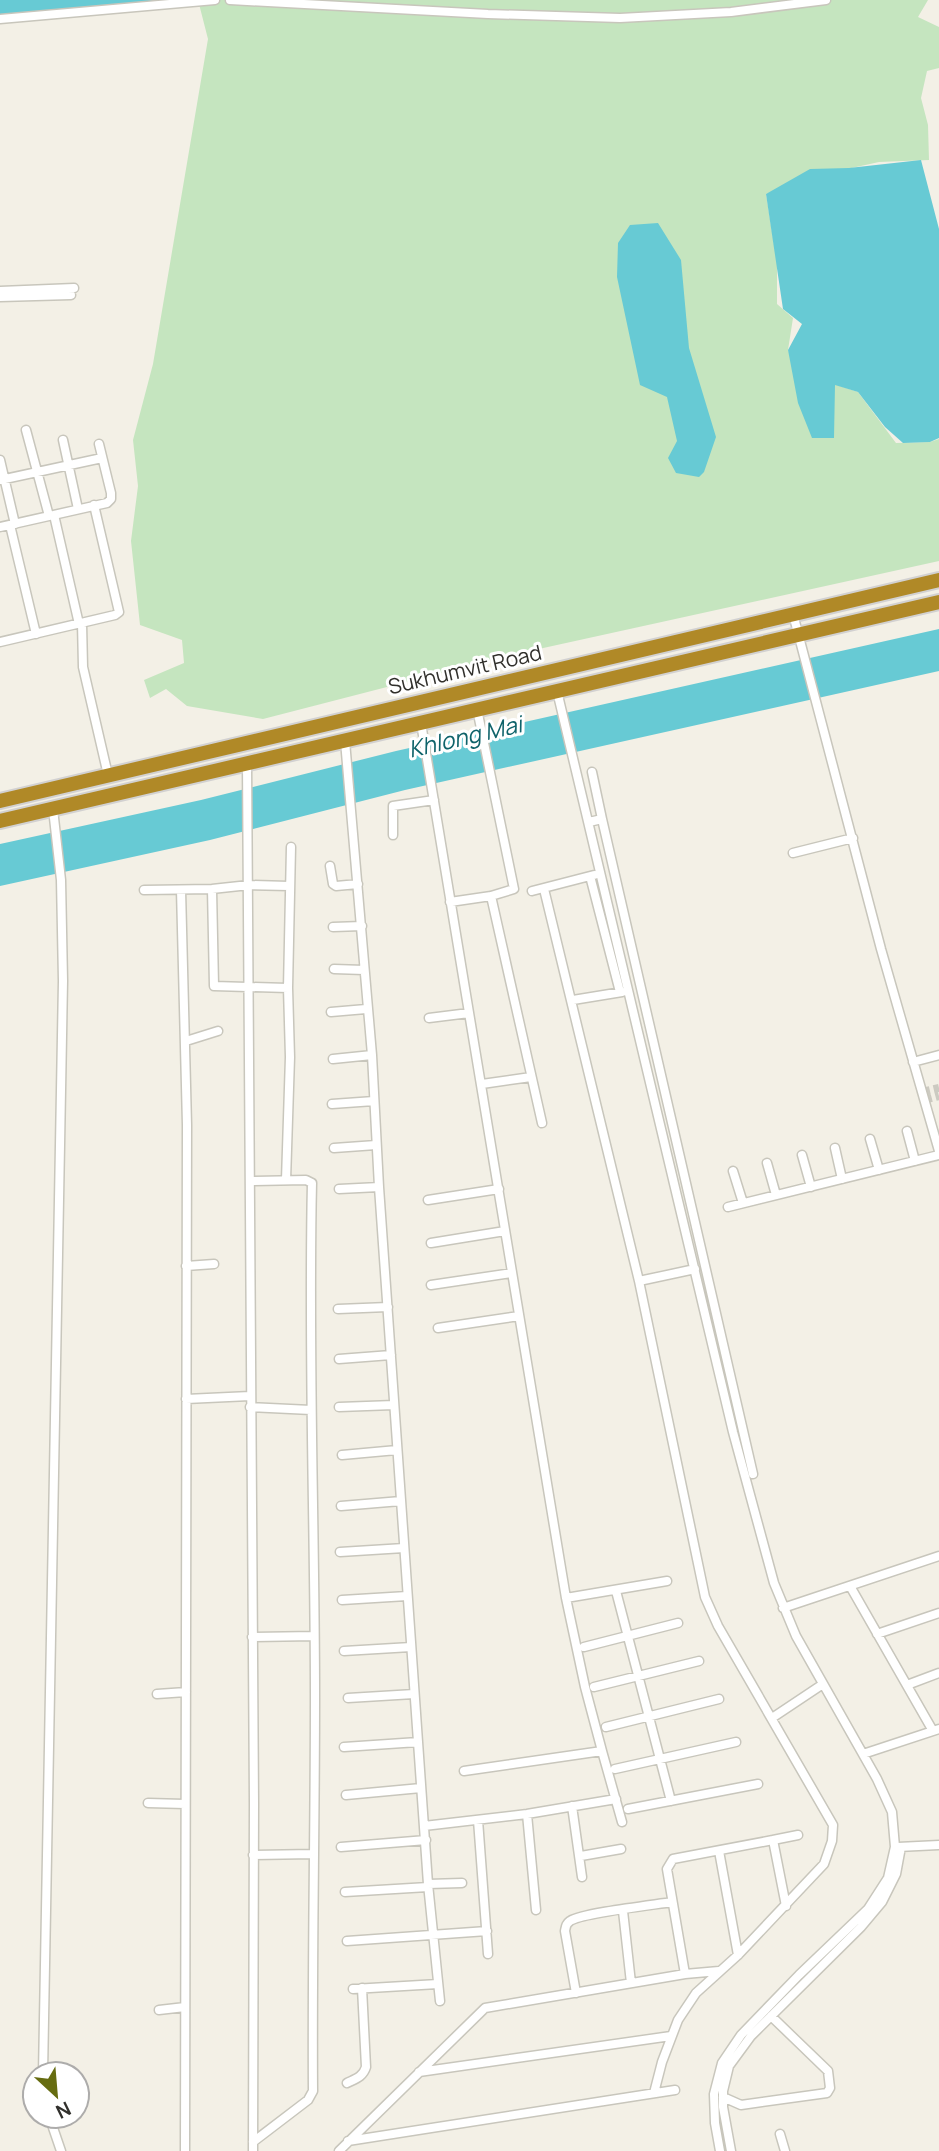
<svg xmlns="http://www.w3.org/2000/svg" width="939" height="2151" font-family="Manrope,sans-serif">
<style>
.green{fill:#c5e5bf}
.water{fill:#67cad4}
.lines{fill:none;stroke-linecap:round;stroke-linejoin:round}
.street-tunnel{stroke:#cccac1;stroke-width:8;stroke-dasharray:8 4;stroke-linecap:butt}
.street-casing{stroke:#c8c6bc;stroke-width:11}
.highway-casing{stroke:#d2d1d1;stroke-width:18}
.street{stroke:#fff;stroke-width:8}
.highway{stroke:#b08927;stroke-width:14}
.labels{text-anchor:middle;stroke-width:6;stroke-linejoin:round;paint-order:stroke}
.street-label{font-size:21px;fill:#31302c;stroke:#fff}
.water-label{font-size:23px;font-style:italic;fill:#0f636a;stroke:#fff}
</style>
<rect width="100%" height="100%" fill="#f3f0e6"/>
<path class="green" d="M 198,0 L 928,0 L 918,17 L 939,27 L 939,68 L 927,71 L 921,98 L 928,125 L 929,160 L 879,162 L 838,171 L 766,194 L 777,263 L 777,304 L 793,318 L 788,350 L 834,438 L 834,384 L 858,392 L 896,443 L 930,442 L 939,439 L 939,561 L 507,656 L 263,719 L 187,706 L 166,689 L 150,698 L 144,680 L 184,663 L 182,640 L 140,625 L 131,541 L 138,486 L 133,440 L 153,364 L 208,39 Z"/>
<path class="water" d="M 0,0 L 221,0 L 0,20 Z
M 921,160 L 939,229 L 939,438 L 930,442 L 903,443 L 885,427 L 858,392 L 835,385 L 834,438 L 812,438 L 798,403 L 788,350 L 802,324 L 783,309 L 766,194 L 810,169 L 849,168 Z
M 658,223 L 681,260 L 689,348 L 716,437 L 704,472 L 699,477 L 676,473 L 668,458 L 677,441 L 667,397 L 640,385 L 617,277 L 618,243 L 630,225 Z
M 939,629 L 939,671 L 405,790 L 210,840 L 0,886 L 0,844 L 201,800 L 396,751 Z"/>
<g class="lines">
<path class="street-tunnel" d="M 922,1092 L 939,1088
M 924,1100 L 939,1096"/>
<g class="street-casing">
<path id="street" d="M 230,0 L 488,14 L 620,18 L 731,12 L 826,0
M 0,19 L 215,0
M 0,291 L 74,288
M 0,297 L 71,295
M 26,430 L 49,516
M 63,440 L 78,509
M 0,460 L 15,524
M 0,480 L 102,458
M 54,515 L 79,624
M 10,525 L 36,634
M 0,527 L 107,503 L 111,499 L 111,493 L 99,444
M 793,614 L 881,949 L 939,1151
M 82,623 L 83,667 L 108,775
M 0,642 L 115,615 L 119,612 L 94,505
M 557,691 L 733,1432 L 774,1583 L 796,1636 L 877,1779 L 892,1812 L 895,1847 L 888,1878 L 868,1909 L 799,1975 L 741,2035 L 722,2063 L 714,2094 L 715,2123 L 720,2151
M 421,723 L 566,1598 L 585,1687 L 602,1751 L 464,1771
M 345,741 L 372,1055 L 379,1187 L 428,1884 L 440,2001
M 247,764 L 254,1804 L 253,2151
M 592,772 L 602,819
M 589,822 L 602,819 L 753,1474
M 393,835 L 393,806 L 434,800
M 793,853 L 853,838
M 330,866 L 333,884 L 336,886 L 358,884
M 590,876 L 620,992
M 212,889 L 214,986 L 288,988
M 544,889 L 639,1281 L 705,1597 L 718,1626 L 833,1825 L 832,1841 L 824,1864 L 738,1955 L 696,1993 L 678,2020 L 662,2062 L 654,2093
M 144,890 L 212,889 L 249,885 L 289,886
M 181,890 L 187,1125 L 185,2151
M 532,891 L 594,875
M 491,896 L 542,1123
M 450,902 L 491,896 L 514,889 L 477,709
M 333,927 L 362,926
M 334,969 L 364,970
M 573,1000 L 622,992
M 331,1012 L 366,1009
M 429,1018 L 469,1013
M 186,1041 L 218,1031
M 333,1059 L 372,1055
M 913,1062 L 939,1055
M 482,1084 L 531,1077
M 332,1104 L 374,1101
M 907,1131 L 915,1161
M 870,1139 L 879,1170
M 334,1148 L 376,1145
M 835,1148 L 842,1179
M 802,1155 L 811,1187
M 767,1163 L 776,1195
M 733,1171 L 743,1203
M 286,1180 L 290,1057 L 288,988 L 291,847
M 250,1181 L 306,1180 L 312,1183 C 308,1355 315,1526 315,1698 C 315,1829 312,1960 313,2091 L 308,2100 L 253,2142
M 339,1189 L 379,1187
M 428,1200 L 499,1189
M 728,1207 L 939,1155
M 431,1243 L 505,1231
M 186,1266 L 214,1264
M 639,1281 L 695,1269
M 431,1285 L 512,1273
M 338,1309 L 388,1307
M 438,1328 L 519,1316
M 339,1359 L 391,1355
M 186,1399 L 250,1396
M 250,1407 L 311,1410
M 339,1407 L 394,1405
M 342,1455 L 397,1450
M 341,1506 L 401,1501
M 340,1552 L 404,1548
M 850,1586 L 933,1731
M 616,1591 L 671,1801
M 566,1598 L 667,1581
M 342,1600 L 407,1596
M 783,1608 L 939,1556
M 877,1634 L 939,1613
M 252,1637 L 314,1636
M 584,1647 L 678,1623
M 344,1651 L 411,1647
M 907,1685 L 939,1673
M 594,1687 L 699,1661
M 157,1694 L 186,1692
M 348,1698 L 414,1694
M 772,1718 L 823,1684
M 606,1727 L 719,1699
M 344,1747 L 418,1742
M 602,1751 L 622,1822
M 863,1754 L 939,1729
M 615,1769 L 736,1742
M 346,1795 L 421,1788
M 148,1803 L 185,1804
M 572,1806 L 582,1877
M 628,1809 L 758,1784
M 527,1814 L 536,1910
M 478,1820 L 488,1954
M 424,1826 L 527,1814 L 616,1799
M 773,1840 L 798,1835
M 341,1847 L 426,1840
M 898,1847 L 939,1845
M 719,1851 L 738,1955
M 253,1855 L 313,1854
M 581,1856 L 621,1849
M 428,1884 L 462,1883
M 345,1892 L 428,1887
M 623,1911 L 631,1983
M 347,1941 L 487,1931
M 685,1974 L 667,1869 L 673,1859 L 773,1840 L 786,1906
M 353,1989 L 438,1984
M 576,1993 L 565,1931 C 566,1926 566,1924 570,1921 C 582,1913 653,1905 672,1902
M 159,2010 L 185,2007
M 419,2072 L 671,2036
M 43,2074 L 63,981 L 61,880 L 53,809
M 347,2083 C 355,2079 363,2077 366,2067 L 362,1988
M 723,2097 L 741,2105 L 827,2093 L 830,2088 L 828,2071 L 771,2016
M 49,2116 L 61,2151
M 780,2134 L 785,2151
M 348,2141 L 675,2090
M 339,2151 L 485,2008 L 685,1974 L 719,1971
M 731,2151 L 723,2107 L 723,2091 L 729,2066 L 751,2036 L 861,1927 L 882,1902 L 896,1874 L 901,1847"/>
</g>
<g class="highway-casing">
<path id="highway" d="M 0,801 L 939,580
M 0,821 L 939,602"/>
</g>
<use href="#street" class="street"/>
<use href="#highway" class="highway"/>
</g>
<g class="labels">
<g class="street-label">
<text transform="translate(465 670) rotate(-13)" y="7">Sukhumvit Road</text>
</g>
<g class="water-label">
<text transform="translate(465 737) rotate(-13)" y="8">Khlong Mai</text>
</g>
</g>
<g transform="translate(56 2095) rotate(154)"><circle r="33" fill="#ffffff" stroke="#adacab" stroke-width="2"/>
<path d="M0-5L12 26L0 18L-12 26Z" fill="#666c10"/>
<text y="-10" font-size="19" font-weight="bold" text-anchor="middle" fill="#31302c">N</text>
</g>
</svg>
